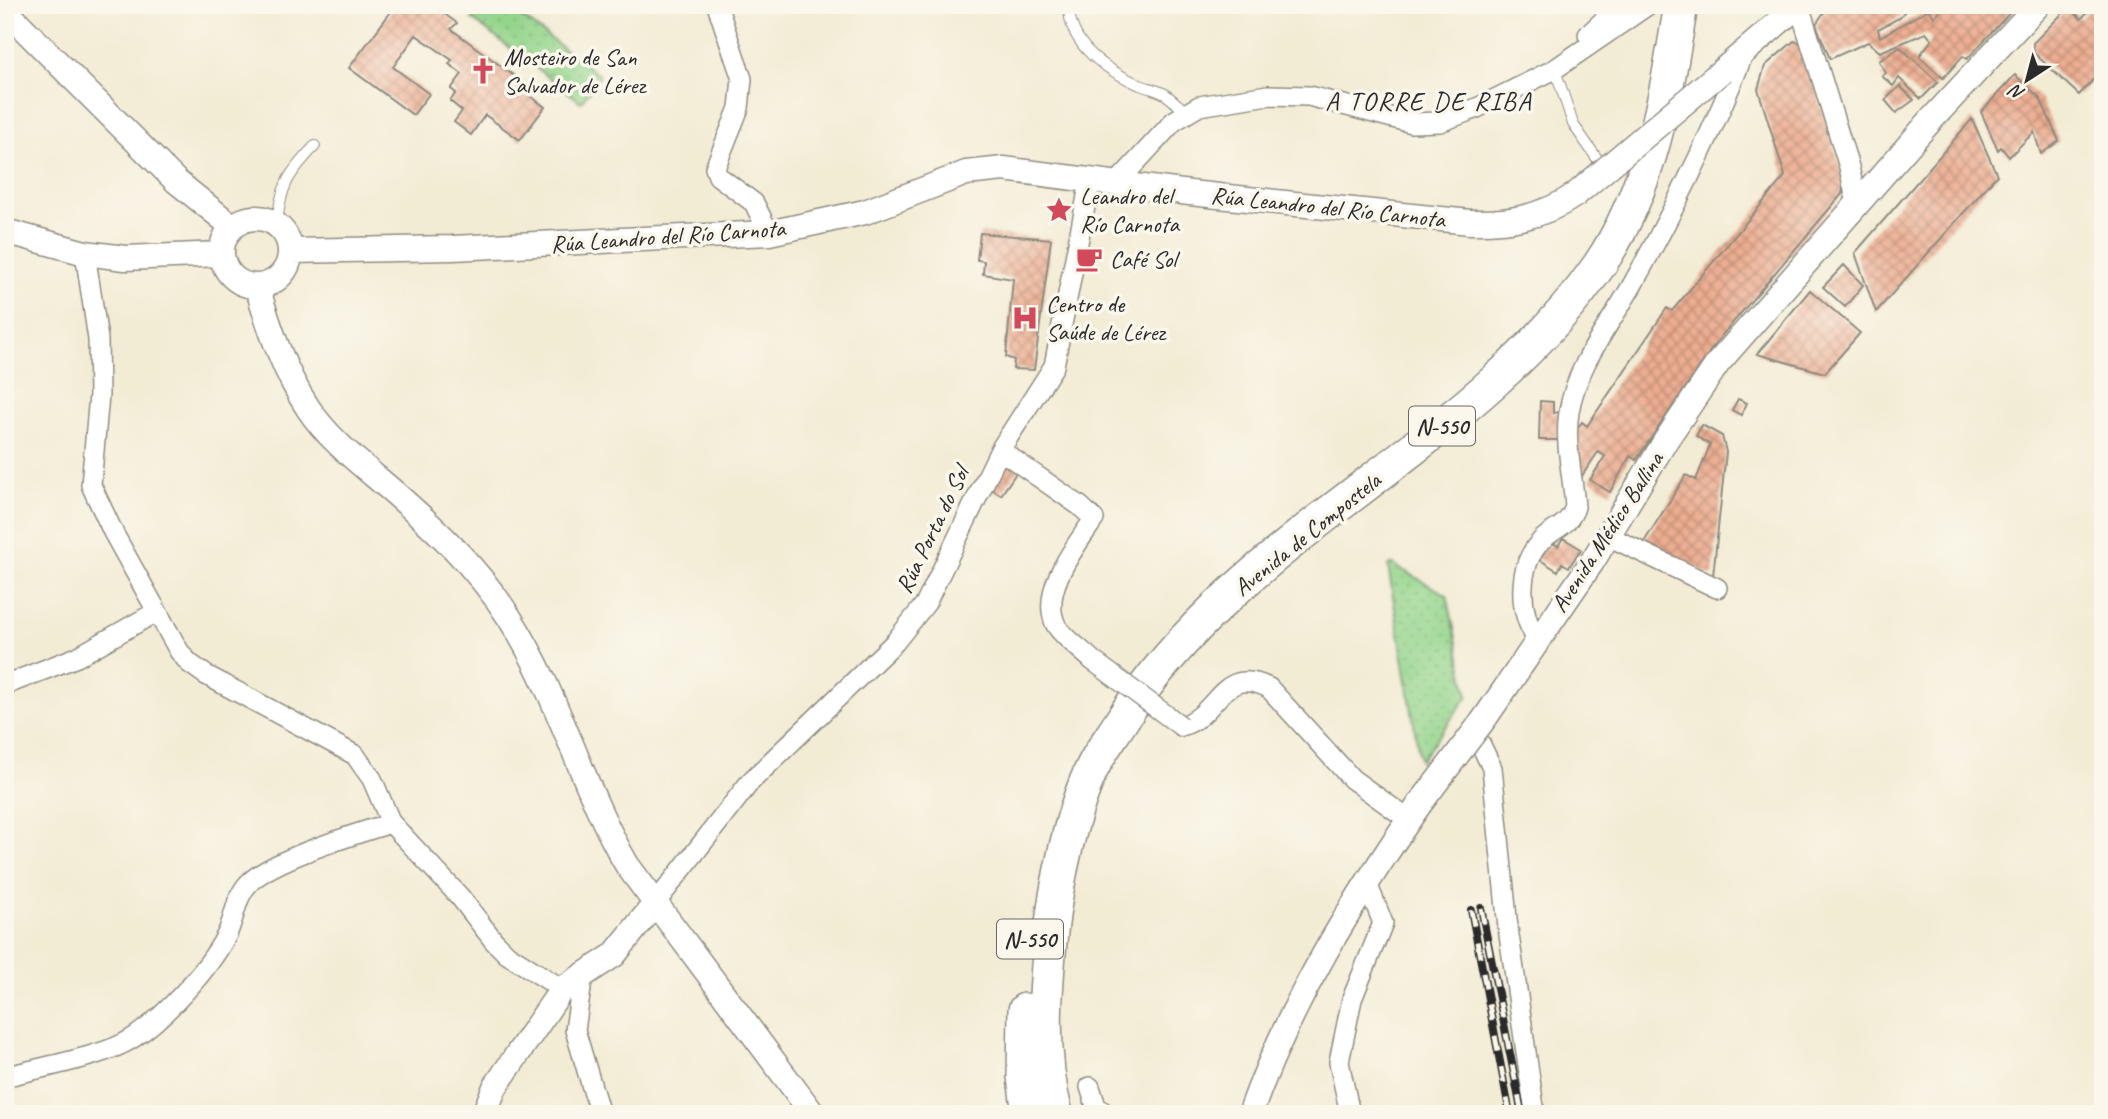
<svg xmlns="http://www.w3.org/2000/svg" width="2108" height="1119" font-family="Caveat,sans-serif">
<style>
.park{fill:url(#park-dots);stroke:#60805c;stroke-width:2}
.building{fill:url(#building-cross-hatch)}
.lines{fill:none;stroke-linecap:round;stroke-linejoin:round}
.service-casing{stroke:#8f8c80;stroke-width:12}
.minor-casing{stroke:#8f8c80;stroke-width:22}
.tertiary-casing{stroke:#8f8c80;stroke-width:27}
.trunk-casing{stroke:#8f8c80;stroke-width:36}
.service{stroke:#fff;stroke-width:10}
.minor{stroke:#fff;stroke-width:19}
.tertiary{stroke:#fff;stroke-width:24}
.trunk{stroke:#fff;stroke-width:33}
.rail-casing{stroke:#2b2b2b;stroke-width:8}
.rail{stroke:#fbf7ec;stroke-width:5;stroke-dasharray:16;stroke-linecap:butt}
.minor-bridge-casing{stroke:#8f8c80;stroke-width:22;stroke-linecap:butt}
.tertiary-bridge-casing{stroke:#8f8c80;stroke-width:27;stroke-linecap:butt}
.minor-bridge{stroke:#fff;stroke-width:19}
.tertiary-bridge{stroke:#fff;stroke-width:24}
.labels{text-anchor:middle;stroke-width:7;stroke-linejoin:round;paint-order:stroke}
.shield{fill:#fbf7ec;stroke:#696865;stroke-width:2}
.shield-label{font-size:23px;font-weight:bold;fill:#2b2b2b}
.poi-label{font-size:24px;fill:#2b2b2b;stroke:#fbf7ec;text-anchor:start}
.street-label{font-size:24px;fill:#2b2b2b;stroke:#fbf7ec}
.neighbourhood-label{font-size:26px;letter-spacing:2px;fill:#2b2b2b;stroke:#fbf7ec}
</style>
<defs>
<pattern id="park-dots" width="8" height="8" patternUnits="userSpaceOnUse" patternTransform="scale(1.75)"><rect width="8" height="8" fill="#94d58c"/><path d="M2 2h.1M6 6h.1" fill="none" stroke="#80b779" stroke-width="1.8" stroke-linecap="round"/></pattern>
<pattern id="building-cross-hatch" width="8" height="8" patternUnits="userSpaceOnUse" patternTransform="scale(1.75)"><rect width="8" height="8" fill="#edae92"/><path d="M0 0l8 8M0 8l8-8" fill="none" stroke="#c08e77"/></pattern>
</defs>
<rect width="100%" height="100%" fill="#fbf7ec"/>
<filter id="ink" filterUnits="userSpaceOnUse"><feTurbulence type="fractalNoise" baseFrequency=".0143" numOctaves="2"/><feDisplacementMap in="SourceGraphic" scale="14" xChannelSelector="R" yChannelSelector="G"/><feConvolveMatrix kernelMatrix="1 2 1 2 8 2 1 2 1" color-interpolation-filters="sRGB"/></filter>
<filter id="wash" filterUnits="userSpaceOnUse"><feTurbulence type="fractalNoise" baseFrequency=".00686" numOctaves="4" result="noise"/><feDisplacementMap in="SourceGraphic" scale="28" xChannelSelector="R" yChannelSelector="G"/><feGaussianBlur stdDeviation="1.57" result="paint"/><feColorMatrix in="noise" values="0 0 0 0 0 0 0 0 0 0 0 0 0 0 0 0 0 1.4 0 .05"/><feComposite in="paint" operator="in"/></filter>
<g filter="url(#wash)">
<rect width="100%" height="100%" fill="#f3ecd5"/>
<path class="park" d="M 482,5 L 506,5 L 600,76 L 581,102 L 472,19 Z
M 1392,564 L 1447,595 L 1468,696 L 1420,761 L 1388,566 Z"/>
<g id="blocks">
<path class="building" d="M 396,5 L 432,5 L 457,23 L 451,29 L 529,87 L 525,92 L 545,107 L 520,140 L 485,115 L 471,135 L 454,122 L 462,111 L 450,101 L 456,93 L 451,89 L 462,74 L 449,64 L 452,60 L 416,35 L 393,67 L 429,94 L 413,115 L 349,68 Z
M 1829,5 L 1910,5 L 1899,18 L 1878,29 L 1880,37 L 1929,9 L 1934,17 L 1945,5 L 2017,5 L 1967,59 L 1963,56 L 1943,78 L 1919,56 L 1932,40 L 1926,33 L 1880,52 L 1868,42 L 1830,59 L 1816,24 Z
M 2094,5 L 2103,5 L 2103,69 L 2079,95 L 2034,53 L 2033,43 L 2069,7 L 2081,19 Z
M 1794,41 L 1802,43 L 1845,180 L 1842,194 L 1718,340 L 1636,460 L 1630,456 L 1610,492 L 1590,480 L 1605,456 L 1598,452 L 1582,476 L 1574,471 L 1572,436 L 1582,422 L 1587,426 L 1667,308 L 1672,311 L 1785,176 L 1758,89 L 1765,66 Z
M 1900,47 L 1938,82 L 1921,99 L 1899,78 L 1893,86 L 1882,76 L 1886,73 L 1879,61 Z
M 2015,75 L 2040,98 L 2059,141 L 2041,154 L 2034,132 L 2009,157 L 2001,147 L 1998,150 L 1981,112 Z
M 1900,86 L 1914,100 L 1896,113 L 1885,100 Z
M 1972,119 L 1997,175 L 1876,312 L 1855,253 Z
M 980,233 L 1051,239 L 1034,370 L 1013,369 L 1014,360 L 1006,357 L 1013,279 L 983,274 L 984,261 L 977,260 Z
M 1844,265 L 1863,285 L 1845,307 L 1823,287 Z
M 1810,290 L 1860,333 L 1825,373 L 1757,354 Z
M 1738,399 L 1747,403 L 1741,415 L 1732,410 Z
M 1540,401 L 1553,402 L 1553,413 L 1559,412 L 1558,440 L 1539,440 Z
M 1702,425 L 1722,436 L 1726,452 L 1713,576 L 1644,542 L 1686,475 L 1696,480 L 1710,445 L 1696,436 Z
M 1005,462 L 1018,470 L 1001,495 L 989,487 Z
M 1563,538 L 1581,549 L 1569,567 L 1562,563 L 1558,571 L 1537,558 L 1551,542 L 1558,546 Z"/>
</g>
</g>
<g filter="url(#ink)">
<use href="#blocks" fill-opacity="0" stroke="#8f8c80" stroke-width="2"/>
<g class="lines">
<g class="service-casing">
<path id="service" d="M 1069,5 C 1068,45 1106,70 1140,85 C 1148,88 1158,90 1165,94 C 1172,99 1179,106 1186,112
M 1555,69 L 1573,124 L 1605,170
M 277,225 C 280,186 289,173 315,146"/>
</g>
<g class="minor-casing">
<path id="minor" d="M 717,5 L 742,79 L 739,108 L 715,168 L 718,176 L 754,203 L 769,233
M 1799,5 L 1849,167 L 1857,204
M 1588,35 L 1605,19 L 1615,5
M 1116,184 L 1174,121 L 1199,106 L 1268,95 L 1309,96 L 1412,123 L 1440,122 L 1477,108 L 1555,69 L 1648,5
M 85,253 L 98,339 L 99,395 L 91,485 L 114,534 L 179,651 L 189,663 L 206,675 L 355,755 L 372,779 L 391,823 L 460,897 L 494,941 L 507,954 L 562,989
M 1000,450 L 1080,506 L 1094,519 C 1076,546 1039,591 1056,625 C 1063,637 1082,650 1092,660
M 1608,536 L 1717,588
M 1537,639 C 1518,612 1517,566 1541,541 C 1554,528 1569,526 1575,507 C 1573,476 1564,443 1569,412 C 1577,362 1612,323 1635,280 C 1675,208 1713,132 1743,55
M 5,685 L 77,657 L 156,612
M 1181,726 C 1219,716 1220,664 1269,688 L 1352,779 L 1409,820
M 1472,735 L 1480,743 L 1492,768 L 1508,928 L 1535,1114
M 654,905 L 750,782 L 895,642 L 926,603 L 1000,450 L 1054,366 L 1090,181
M 583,975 L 575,1030 L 600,1114
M 5,1077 C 40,1067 105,1057 133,1038 C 165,1017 208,970 226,936 C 235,919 235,897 249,883 C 271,860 358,833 391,823
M 1090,1087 L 1096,1106 L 1106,1114
M 1350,1114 L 1339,1062 L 1352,999 L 1383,923 L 1367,883"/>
</g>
<g class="tertiary-casing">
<path id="tertiary" d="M 5,10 L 176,181 L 233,227
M 1723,70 L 1799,5
M222 252a34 34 0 1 1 68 0a34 34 0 1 1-68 0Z
M 5,231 L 85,253 L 125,258 L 222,254
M 290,251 L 452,248 L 769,233 L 865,212 L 966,173 L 1004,169 L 1190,193 L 1470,222 C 1509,223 1543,217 1575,195
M 257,286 C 269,327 284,372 308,408 C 329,440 361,464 390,489 C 434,527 477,567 509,617 C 559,694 581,786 627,865 L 813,1114
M 1485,718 L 1592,562 L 1666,440 L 1718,363 L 1931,120 L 2038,5
M 484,1114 L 495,1087 L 562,989 L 614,955 L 654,905
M 1250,1114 C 1290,1002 1352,902 1419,805"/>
</g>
<g class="trunk-casing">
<path id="trunk" d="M 1025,1010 L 1024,1077 L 1029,1114
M 1056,1114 C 1040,1054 1045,993 1051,932 C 1056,885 1070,819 1089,775 C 1096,757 1110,739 1120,723 C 1239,533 1470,450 1598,267 C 1651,190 1666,96 1681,5"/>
</g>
<use href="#service" class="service"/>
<use href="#minor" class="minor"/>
<use href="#tertiary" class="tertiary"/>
<use href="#trunk" class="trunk"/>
<g class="rail-casing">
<path id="rail" d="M 1481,908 L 1522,1114
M 1471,910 L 1510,1114"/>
</g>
<use href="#rail" class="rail"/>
<g class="minor-bridge-casing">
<path id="minor-bridge" d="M 1092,660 L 1181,726"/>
</g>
<g class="tertiary-bridge-casing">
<path id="tertiary-bridge" d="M 1575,195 L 1723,70
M 1419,805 L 1485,718"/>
</g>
<use href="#minor-bridge" class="minor-bridge"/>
<use href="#tertiary-bridge" class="tertiary-bridge"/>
</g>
</g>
<defs>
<g id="church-bare" transform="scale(2.1)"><path d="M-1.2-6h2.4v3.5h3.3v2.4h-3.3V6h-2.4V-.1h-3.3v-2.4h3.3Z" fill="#d1495b" stroke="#fbf7ec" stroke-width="2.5" paint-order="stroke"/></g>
<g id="sight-bare" transform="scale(2.1)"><path d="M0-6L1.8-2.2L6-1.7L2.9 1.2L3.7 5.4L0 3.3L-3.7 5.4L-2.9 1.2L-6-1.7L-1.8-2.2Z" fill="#d1495b" stroke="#fbf7ec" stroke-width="2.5" paint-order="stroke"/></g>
<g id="cafe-bare" transform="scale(2.1)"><path d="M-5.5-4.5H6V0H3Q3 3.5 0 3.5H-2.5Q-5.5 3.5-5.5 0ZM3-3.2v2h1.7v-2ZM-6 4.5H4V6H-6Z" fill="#d1495b" stroke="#fbf7ec" stroke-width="2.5" paint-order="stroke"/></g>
<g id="hospital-bare" transform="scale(2.1)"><path d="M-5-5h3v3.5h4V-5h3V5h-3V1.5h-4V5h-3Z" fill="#d1495b" stroke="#fbf7ec" stroke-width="2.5" paint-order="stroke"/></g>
</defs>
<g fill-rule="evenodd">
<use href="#church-bare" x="483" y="71"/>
<use href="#sight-bare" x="1059" y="210"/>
<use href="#cafe-bare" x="1089" y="259"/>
<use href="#hospital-bare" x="1025" y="318"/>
</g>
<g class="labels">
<g class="shield">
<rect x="1409" y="406.5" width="66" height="39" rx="5"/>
<rect x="997" y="919.5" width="66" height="39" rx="5"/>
</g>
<g class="shield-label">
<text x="1442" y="434">N-550</text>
<text x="1030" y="947">N-550</text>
</g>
<g class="poi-label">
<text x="504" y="65">Mosteiro de San<tspan x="504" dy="28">Salvador de Lérez</tspan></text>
<text x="1080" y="204">Leandro del<tspan x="1080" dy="28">Río Carnota</tspan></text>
<text x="1110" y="267">Café Sol</text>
<text x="1046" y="312">Centro de<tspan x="1046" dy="28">Saúde de Lérez</tspan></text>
</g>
<g class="street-label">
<text transform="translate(1328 207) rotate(6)" y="8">Rúa Leandro del Río Carnota</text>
<text transform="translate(668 236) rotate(-4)" y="8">Rúa Leandro del Río Carnota</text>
<text transform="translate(932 530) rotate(-64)" y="8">Rúa Porta do Sol</text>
<text transform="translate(1607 532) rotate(-57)" y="8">Avenida Médico Ballina</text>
<text transform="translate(1307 534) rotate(-39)" y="8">Avenida de Compostela</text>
</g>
<g class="neighbourhood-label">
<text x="1429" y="110">A TORRE DE RIBA</text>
</g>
</g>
<rect width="2108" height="1119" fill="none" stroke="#fbf7ec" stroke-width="28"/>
<g transform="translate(2027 80) rotate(216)" stroke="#fbf7ec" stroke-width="5" paint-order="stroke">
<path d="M0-5L12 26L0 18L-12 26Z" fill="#2b2b2b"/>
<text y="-10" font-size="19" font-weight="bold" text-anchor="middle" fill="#2b2b2b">N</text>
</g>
</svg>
